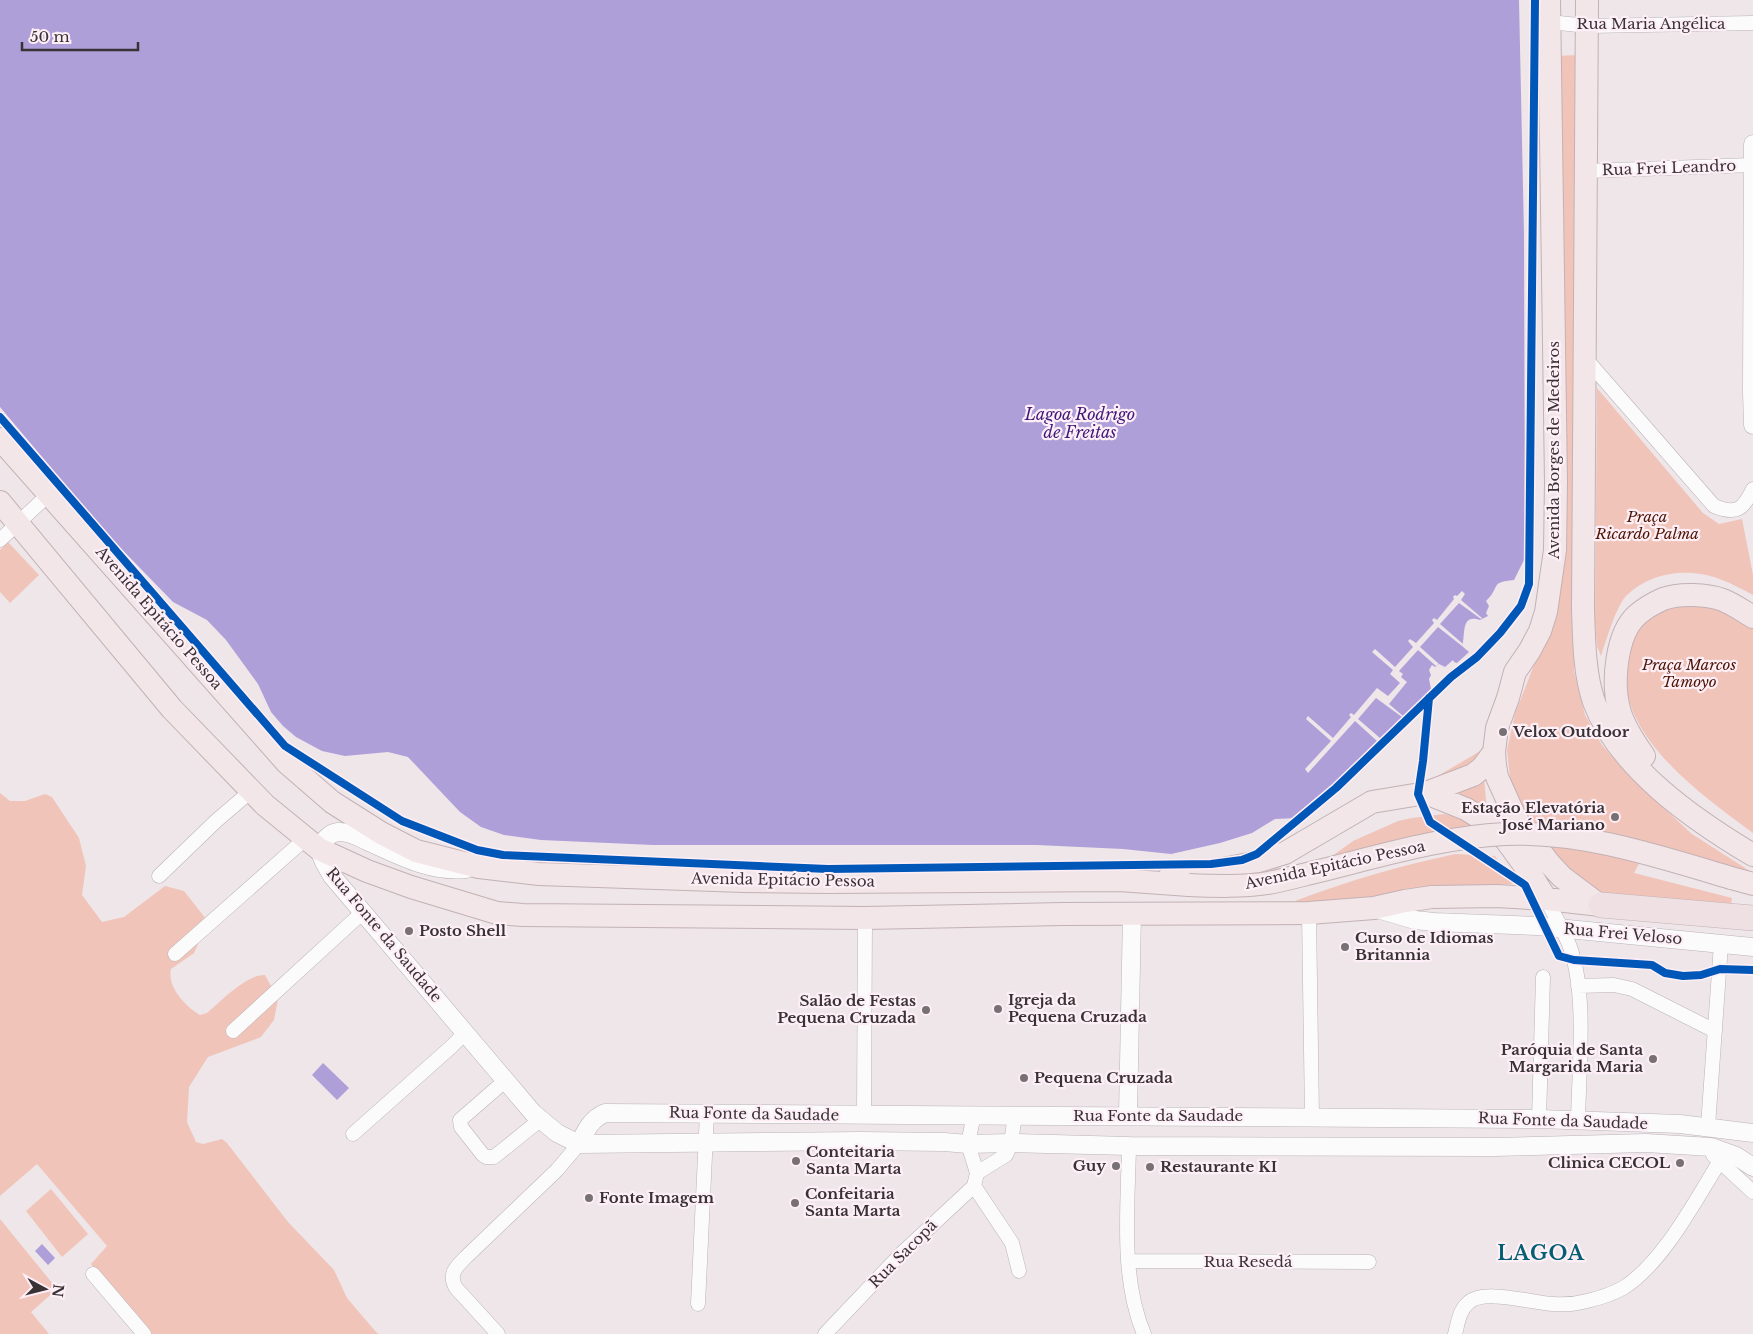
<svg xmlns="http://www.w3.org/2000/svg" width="1753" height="1334" font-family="'Libre Baskerville',serif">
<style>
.green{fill:#f1c4b9}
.water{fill:#af9fd9}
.pier{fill:#eee6e9}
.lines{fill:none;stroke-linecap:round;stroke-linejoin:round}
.minor-casing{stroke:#bab3b6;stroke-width:15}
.tertiary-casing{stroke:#bab3b6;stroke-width:19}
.trunk-casing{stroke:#c3b1b5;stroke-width:24}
.motorway-casing{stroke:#c3b1b5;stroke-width:26}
.minor{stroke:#fcfbfc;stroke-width:14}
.tertiary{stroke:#fcfbfc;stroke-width:18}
.trunk{stroke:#f2e6e8;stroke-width:22}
.motorway{stroke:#efe1e3;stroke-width:25}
.trunk-bridge-casing{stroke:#c3b1b5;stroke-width:24;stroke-linecap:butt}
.trunk-bridge{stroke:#f2e6e8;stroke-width:22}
.cycleway-casing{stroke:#feeff7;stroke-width:11}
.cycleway{stroke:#0057b8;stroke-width:8}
.poi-dot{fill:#787174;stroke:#feeff7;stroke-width:2}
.labels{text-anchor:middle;stroke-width:4.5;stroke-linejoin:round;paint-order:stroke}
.street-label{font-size:15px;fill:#383235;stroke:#feeff7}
.park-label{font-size:15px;font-style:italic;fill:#4e1504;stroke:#feeff7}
.poi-label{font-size:15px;font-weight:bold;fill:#383235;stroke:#feeff7;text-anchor:start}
.water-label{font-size:16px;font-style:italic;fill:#3e197a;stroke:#feeff7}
.district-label{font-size:20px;font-weight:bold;letter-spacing:1px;fill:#036073;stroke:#feeff7}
</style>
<rect width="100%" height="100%" fill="#eee6e9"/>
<path class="green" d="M 1579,55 L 1577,549 L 1574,671 L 1585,715 L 1602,745 L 1632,779 L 1692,834 L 1753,873 L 1649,845 L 1634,873 L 1732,898 L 1731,906 L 1581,892 L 1512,797 L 1507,750 L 1515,714 L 1556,608 L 1555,56 Z
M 1597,388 L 1703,513 L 1719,524 L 1742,519 L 1753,575 L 1753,595 C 1743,590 1733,584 1722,580 C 1690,567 1651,571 1626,596 C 1616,607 1606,641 1601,656 L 1597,646 L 1595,623 Z
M 8,542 L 39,575 L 10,603 L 0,592 L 0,550 Z
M 1674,593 L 1753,615 L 1753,833 C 1698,792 1603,727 1630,646 C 1633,638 1635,624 1640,618 C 1646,611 1666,599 1674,593 Z
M 1482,750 L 1487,813 L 1431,780 Z
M 0,793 L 10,801 L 25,801 L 45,794 L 52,797 L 79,838 L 86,866 L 82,895 L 102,922 L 124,917 L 165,886 L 184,891 L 206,919 L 206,926 L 194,953 L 171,969 C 167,987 185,1006 200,1015 L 207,1013 C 221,1001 247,974 265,975 L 278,999 L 274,1020 L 261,1037 L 208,1057 L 189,1087 L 187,1122 L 196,1142 L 203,1144 L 222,1139 L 227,1143 L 288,1222 L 334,1270 L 347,1298 L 376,1332 L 379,1334 L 149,1334 L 91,1264 L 107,1246 L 37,1164 L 0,1196 Z
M 1444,814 L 1469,820 L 1476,831 L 1303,877 L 1353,841 L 1398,821 L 1412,818 Z
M 1455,854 L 1495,856 L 1514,884 L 1464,886 L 1297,908 L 1295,901 C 1347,881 1400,866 1455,854 Z
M 51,1189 L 88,1234 L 62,1257 L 26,1211 Z
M 0,1219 L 57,1289 L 31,1312 L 49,1334 L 0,1334 Z"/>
<path class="water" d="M 0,0 L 1519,0 L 1524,235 L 1525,558 L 1514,580 C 1489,582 1501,587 1486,601 L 1489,606 L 1486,613 L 1488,616 L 1480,620 C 1460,613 1466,635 1462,646 L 1469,652 L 1457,663 L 1454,662 L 1453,660 L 1445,667 L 1439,664 L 1435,667 L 1432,665 L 1429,670 L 1431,675 L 1429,679 L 1431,689 L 1298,818 L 1275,819 L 1252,833 L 1220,843 L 1171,854 L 1123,849 L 1037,845 L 653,845 L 541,840 L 504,835 L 481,827 L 460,812 L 408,757 L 388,752 L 345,756 L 322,751 L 296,737 L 283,726 L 271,712 L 258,684 L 226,640 L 207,620 L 173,602 L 106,533 L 0,407 Z
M 323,1063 L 349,1088 L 337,1100 L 312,1075 Z
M 42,1244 L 55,1258 L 48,1265 L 35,1251 Z"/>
<path class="pier" d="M 1462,591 L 1465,594 L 1461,600 L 1482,618 L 1481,619 L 1459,603 L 1440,624 L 1463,644 L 1462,646 L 1438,627 L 1420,647 L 1439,664 L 1436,666 L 1418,650 L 1399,671 L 1403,674 L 1401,677 L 1407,682 L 1389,704 L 1403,716 L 1402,717 L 1376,698 L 1358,719 L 1380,738 L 1377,741 L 1355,721 L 1308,773 L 1305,769 L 1331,741 L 1306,719 L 1308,716 L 1333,738 L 1351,717 L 1349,715 L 1351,713 L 1354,715 L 1377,688 L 1388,696 L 1400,683 L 1390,674 L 1393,670 L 1372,652 L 1375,649 L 1395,667 L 1413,647 L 1408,641 L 1410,639 L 1416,643 L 1434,623 L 1432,620 L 1434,618 L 1437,620 L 1454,599 L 1453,597 L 1455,595 L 1457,596 Z"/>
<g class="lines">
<g class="minor-casing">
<path id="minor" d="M 1549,22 L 1588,26 L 1753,23
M 1586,171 L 1752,165
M 1586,359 L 1714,506 C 1736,515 1743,510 1753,489
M 0,540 L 49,494
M 159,876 L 216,821 L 251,791
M 1546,899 C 1554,915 1564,930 1570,947 C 1587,994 1579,1069 1578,1120
M 1309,913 L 1312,1117
M 175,954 L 305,839
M 1578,986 L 1614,985 L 1632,989 L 1715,1031
M 233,1031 L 363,912
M 506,1080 L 460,1120 L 461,1127 L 483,1155 L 486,1157 L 494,1157 L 540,1120
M 864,1116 L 865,918
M 1539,1119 L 1543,977
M 1708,1126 L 1721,944
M 353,1134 L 451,1047 L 466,1032
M 1129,1146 C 1128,1207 1120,1277 1144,1334
M 1713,1155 L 1753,1192
M 977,1173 L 1006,1155 L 1011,1143 L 1015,1115
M 974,1186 L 1012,1243 L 1019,1271
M 1128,1261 L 1369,1262
M 93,1274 L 144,1334
M 698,1304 L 707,1113
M 498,1334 L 456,1288 C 448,1274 456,1267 466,1257 L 557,1170 L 579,1144
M 825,1334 L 902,1253 L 974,1186 L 977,1173 L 968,1144 L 974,1114
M 1455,1334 C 1458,1323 1459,1311 1468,1303 C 1483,1288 1532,1303 1553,1304 C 1565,1305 1576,1304 1587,1301 C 1600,1298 1612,1294 1623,1288 C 1663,1263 1695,1201 1720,1161"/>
</g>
<g class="tertiary-casing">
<path id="tertiary" d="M 1753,144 L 1752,392 L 1753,425
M 466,869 C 431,873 398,855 367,841 C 359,837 348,831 338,832 C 328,833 323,842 319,849 L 324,862 L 332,876 L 533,1113 L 557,1133 L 579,1144 L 861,1141 L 944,1142 L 968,1144 L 1011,1143 L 1129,1146 L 1493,1147 L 1646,1143 L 1711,1147 L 1736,1156 L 1753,1167
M 1374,908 L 1415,920 L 1434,922 L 1537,926 L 1753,947
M 1128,1115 L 1132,914
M 579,1144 C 586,1130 591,1119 605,1113 L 1539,1119 L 1680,1124 L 1753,1133"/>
</g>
<g class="trunk-casing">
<path id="trunk" d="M 1549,0 L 1556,482 L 1555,550 L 1546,612 L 1540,631 L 1530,650 L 1515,672 L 1508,698 L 1497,728 L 1494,752 L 1495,765 L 1497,777 L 1516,819 L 1549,863 L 1562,877 L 1598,904
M 1587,0 L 1583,608 C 1584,638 1584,673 1594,702 C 1619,768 1694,820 1753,855
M 0,439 L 287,763 L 332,802 L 381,833 L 416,851 L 479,867 L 539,874 L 744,881 L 828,882 L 1119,880 L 1189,885
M 0,502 L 172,709 L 265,805 L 319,849 L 367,871 L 411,887 L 497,913 L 523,915 L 865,918 L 1062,914 L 1309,913 L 1374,908 L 1405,901 L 1432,897 L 1497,896 L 1546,899 L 1601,905
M 1644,756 C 1634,742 1623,725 1619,709 C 1612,682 1616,634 1637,615 C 1645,608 1654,603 1663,599 C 1679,593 1707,594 1723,600 C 1733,604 1743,611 1753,617
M 1426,793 L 1473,775 L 1482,768 L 1494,752
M 1170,876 L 1202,873 L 1249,864 L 1285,853 L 1372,802 L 1426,793 L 1466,809 L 1493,826 L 1506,840 L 1530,873 L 1546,899
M 1731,878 L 1753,884"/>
</g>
<g class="motorway-casing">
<path id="motorway" d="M 1601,905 L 1753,918"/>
</g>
<use href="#minor" class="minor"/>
<use href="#tertiary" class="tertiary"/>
<use href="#trunk" class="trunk"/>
<use href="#motorway" class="motorway"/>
<g class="trunk-bridge-casing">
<path id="trunk-bridge" d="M 1189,885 C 1215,886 1242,887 1268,883 C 1285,880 1302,875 1319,871 C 1380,856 1442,837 1505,834 C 1583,831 1657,856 1731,878"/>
</g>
<use href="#trunk-bridge" class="trunk-bridge"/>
<g class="cycleway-casing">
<path id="cycleway" d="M 0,417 L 285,746 L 402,821 L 477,850 L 503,855 L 828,869 L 1211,864 L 1242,860 L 1257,854 L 1336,788 L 1451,677 L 1477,657 L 1500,633 L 1521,606 L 1529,584 L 1535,0
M 1429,698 L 1423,761 L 1418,794 L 1430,822 L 1525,885 L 1559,956 L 1574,960 L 1652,965 L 1665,973 L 1683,976 L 1701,975 L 1720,969 L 1753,970"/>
</g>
<use href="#cycleway" class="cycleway"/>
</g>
<g class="poi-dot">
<circle cx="1503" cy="732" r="5"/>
<circle cx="1615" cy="817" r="5"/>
<circle cx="409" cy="931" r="5"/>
<circle cx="1345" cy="947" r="5"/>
<circle cx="998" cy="1009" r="5"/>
<circle cx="926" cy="1010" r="5"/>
<circle cx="1653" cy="1059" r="5"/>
<circle cx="1024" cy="1078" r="5"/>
<circle cx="796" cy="1161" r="5"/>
<circle cx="1680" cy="1163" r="5"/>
<circle cx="1116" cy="1166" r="5"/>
<circle cx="1150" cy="1167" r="5"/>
<circle cx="589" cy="1198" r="5"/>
<circle cx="795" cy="1203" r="5"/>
</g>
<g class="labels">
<g class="street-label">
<text x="1651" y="29">Rua Maria Angélica</text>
<text transform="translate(1669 168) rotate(-2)" y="5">Rua Frei Leandro</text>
<text transform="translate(1554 450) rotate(-90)" y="5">Avenida Borges de Medeiros</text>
<text transform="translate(159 618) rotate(49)" y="5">Avenida Epitácio Pessoa</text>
<text transform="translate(1335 865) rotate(-12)" y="5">Avenida Epitácio Pessoa</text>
<text transform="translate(783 880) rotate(1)" y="5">Avenida Epitácio Pessoa</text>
<text transform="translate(1623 934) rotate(5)" y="5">Rua Frei Veloso</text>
<text transform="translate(384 935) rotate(50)" y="5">Rua Fonte da Saudade</text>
<text transform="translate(754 1114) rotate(1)" y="5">Rua Fonte da Saudade</text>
<text x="1158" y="1121">Rua Fonte da Saudade</text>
<text transform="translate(1563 1121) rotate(2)" y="5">Rua Fonte da Saudade</text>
<text transform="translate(903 1254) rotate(-45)" y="5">Rua Sacopã</text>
<text x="1248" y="1267">Rua Resedá</text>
</g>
<g class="park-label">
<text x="1647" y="522">Praça<tspan x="1647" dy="17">Ricardo Palma</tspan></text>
<text x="1689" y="670">Praça Marcos<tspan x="1689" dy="17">Tamoyo</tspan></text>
</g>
<g class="poi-label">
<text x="1513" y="737">Velox Outdoor</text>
<text x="1605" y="813" text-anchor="end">Estação Elevatória<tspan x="1605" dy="17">José Mariano</tspan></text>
<text x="419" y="936">Posto Shell</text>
<text x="1355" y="943">Curso de Idiomas<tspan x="1355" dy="17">Britannia</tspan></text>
<text x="1008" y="1005">Igreja da<tspan x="1008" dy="17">Pequena Cruzada</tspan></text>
<text x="916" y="1006" text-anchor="end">Salão de Festas<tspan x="916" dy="17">Pequena Cruzada</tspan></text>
<text x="1643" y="1055" text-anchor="end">Paróquia de Santa<tspan x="1643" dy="17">Margarida Maria</tspan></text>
<text x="1034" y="1083">Pequena Cruzada</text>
<text x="806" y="1157">Conteitaria<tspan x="806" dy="17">Santa Marta</tspan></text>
<text x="1670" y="1168" text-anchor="end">Clinica CECOL</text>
<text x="1106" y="1171" text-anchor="end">Guy</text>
<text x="1160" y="1172">Restaurante KI</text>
<text x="805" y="1199">Confeitaria<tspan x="805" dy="17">Santa Marta</tspan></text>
<text x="599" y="1203">Fonte Imagem</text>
</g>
<g class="water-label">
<text x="1080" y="420">Lagoa Rodrigo<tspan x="1080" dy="18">de Freitas</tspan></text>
</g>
<g class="district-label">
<text x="1541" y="1260">LAGOA</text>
</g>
</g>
<g transform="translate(45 1289) rotate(97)" stroke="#feeff7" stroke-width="4" paint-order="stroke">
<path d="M0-4L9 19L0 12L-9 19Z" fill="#383235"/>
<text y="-8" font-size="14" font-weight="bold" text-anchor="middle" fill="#383235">N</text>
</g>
<path d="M22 42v8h116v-8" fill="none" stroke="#383235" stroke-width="2.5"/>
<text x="30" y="42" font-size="15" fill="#383235" stroke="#feeff7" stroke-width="4" paint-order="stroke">50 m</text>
</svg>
